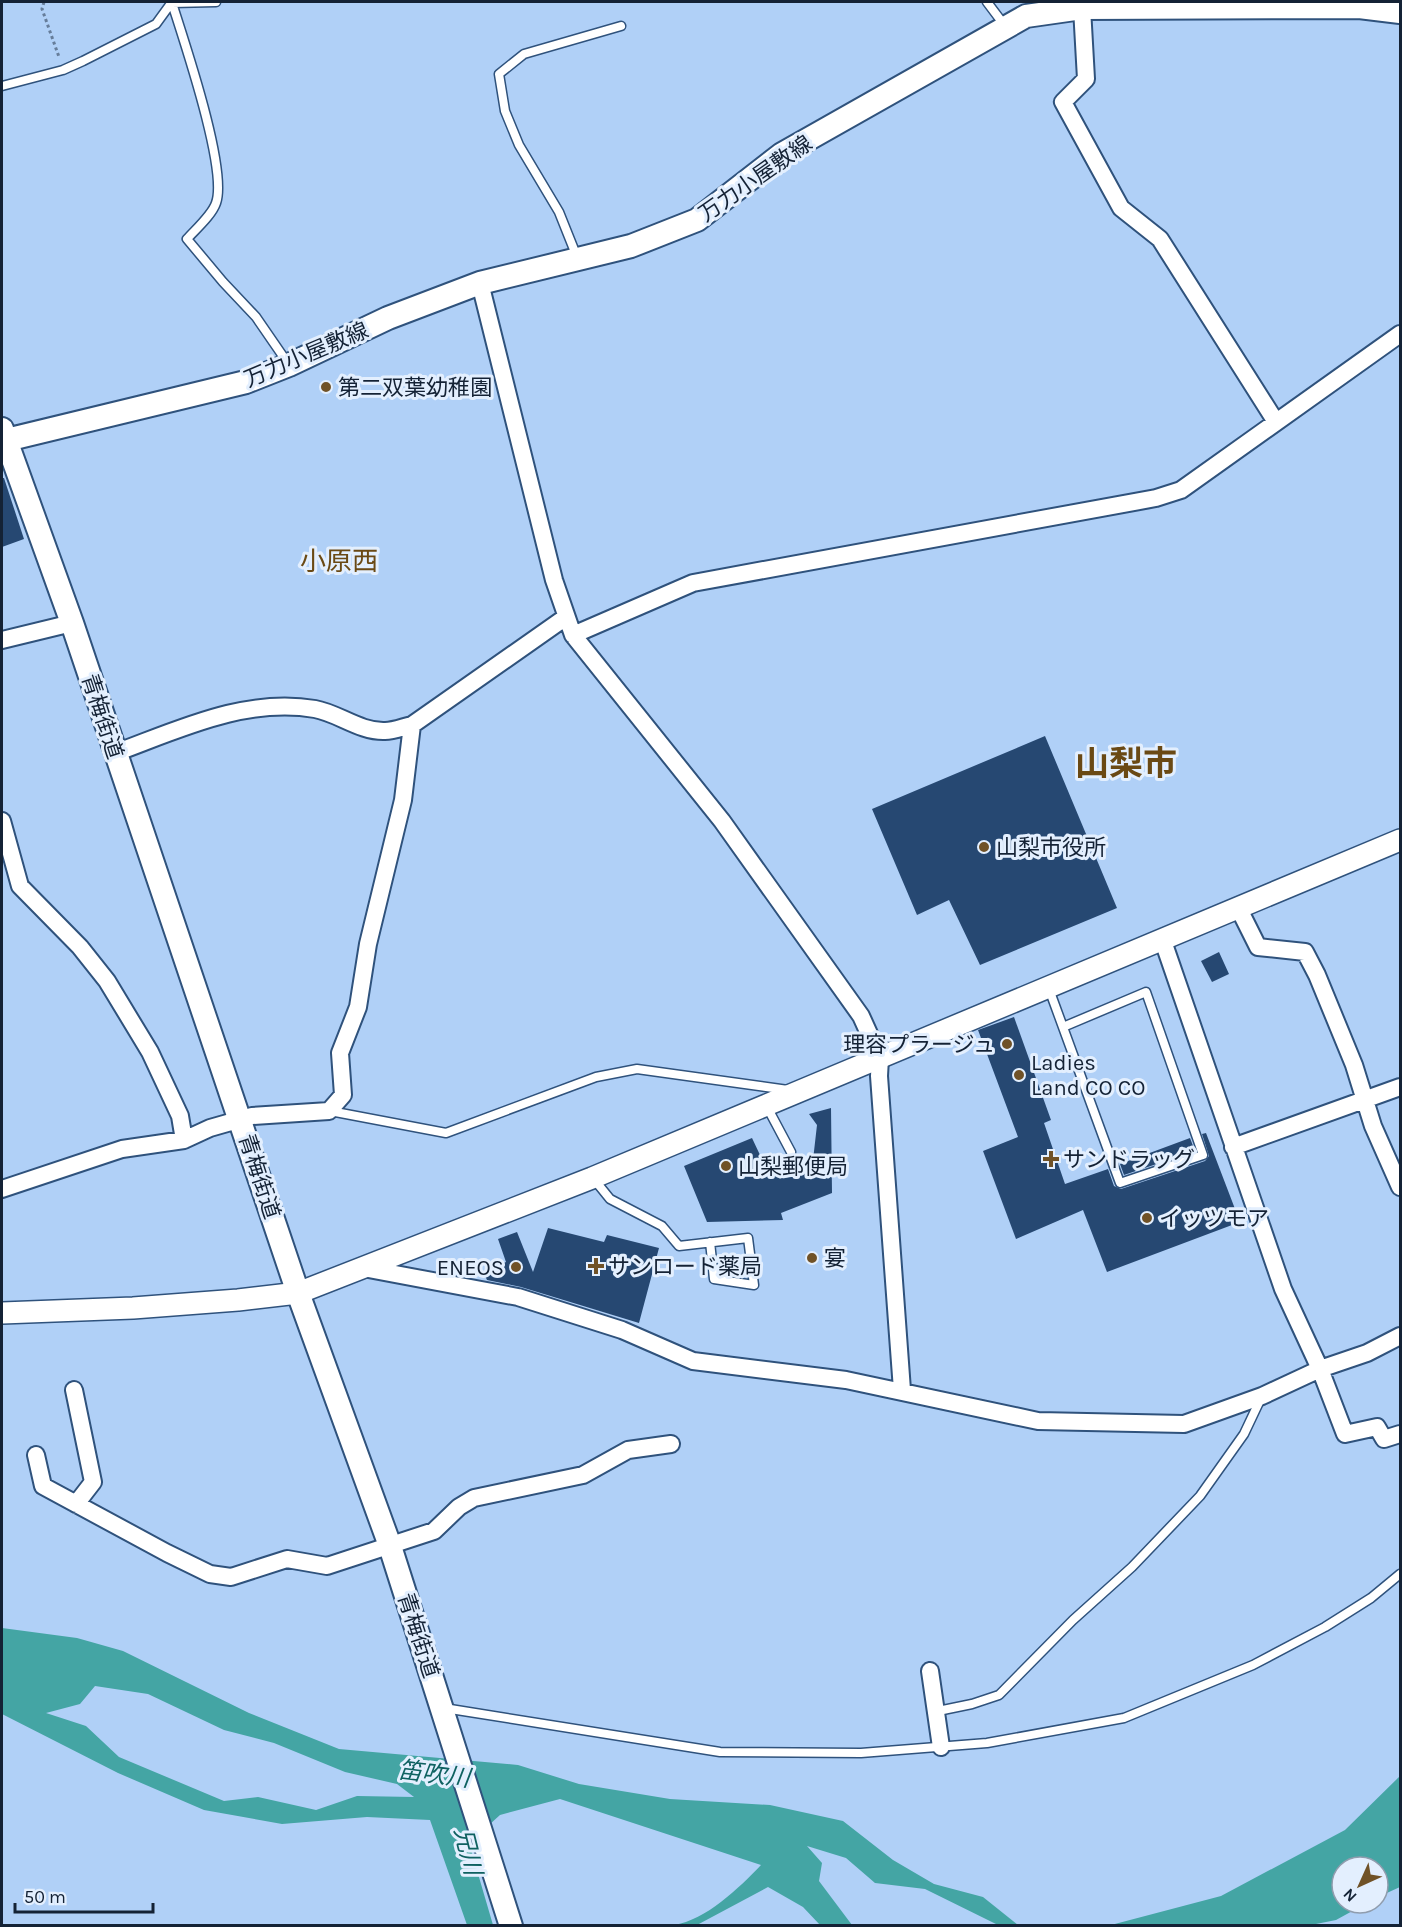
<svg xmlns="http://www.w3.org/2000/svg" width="1402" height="1927" font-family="Karla,'Noto Sans JP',sans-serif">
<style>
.water{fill:#44a5a4;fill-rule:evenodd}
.building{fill:#264872}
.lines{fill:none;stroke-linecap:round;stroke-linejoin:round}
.service-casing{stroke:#2f527c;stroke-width:11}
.minor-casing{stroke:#2f527c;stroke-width:20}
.tertiary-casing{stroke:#2f527c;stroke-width:24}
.secondary-casing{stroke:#2f527c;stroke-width:26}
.path{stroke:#667d9a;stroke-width:3;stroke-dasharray:3 3;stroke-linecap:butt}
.service{stroke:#fff;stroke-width:8}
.minor{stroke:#fff;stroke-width:16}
.tertiary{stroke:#fff;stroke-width:21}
.secondary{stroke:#fff;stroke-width:22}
.poi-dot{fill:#705227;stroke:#e3effe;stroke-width:2}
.labels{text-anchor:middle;stroke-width:6;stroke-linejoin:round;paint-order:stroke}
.street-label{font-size:22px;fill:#142235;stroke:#e3effe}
.poi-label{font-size:22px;fill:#142235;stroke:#e3effe;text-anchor:start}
.water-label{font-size:24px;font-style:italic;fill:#0f6161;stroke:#e3effe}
.quarter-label{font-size:26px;fill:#6a4914;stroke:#e3effe}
.town-label{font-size:34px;font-weight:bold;fill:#6a4914;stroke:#e3effe}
</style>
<rect width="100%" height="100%" fill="#b0d0f7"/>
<path class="water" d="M 2,1628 L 77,1638 L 123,1651 L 249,1713 L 339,1749 L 518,1765 L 579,1784 L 670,1799 L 770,1805 L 843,1821 L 893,1860 L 934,1884 L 983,1897 L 1018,1925 L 998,1925 L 925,1889 L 875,1883 L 846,1858 L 807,1846 L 822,1863 L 819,1881 L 852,1925 L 820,1925 L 803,1907 L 768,1887 L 697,1925 L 674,1925 C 706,1920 739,1888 761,1865 L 560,1799 L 500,1815 L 469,1843 L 493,1925 L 467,1925 L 430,1820 L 367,1817 L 282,1824 L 204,1810 L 118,1773 L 2,1714 ZM 95,1686 L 148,1694 L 224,1730 L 274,1743 L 345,1772 L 397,1784 L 414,1797 L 357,1796 L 316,1810 L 258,1797 L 224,1801 L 119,1757 L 86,1726 L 46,1713 L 80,1704 Z
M 1400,1776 L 1400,1887 L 1378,1897 L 1378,1867 L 1342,1867 L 1342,1903 L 1367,1903 L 1336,1920 L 1306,1926 L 1111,1925 L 1221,1896 L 1345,1830 Z"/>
<path class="building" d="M 2,478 L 4,478 L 24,539 L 2,547 Z
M 1045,736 L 1117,908 L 980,965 L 949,900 L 917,915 L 872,809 Z
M 1219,952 L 1229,974 L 1212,982 L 1201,961 Z
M 1014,1017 L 1051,1120 L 1044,1123 L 1065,1184 L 1108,1169 L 1114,1186 L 1121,1189 L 1205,1161 L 1209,1156 L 1202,1134 L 1206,1133 L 1240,1222 L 1107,1272 L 1083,1210 L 1016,1239 L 983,1151 L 1018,1137 L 978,1030 Z
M 831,1108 L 832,1193 L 781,1213 L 783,1220 L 707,1222 L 684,1166 L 752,1138 L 769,1174 L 813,1160 L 817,1125 L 809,1114 Z
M 1190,1138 L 1195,1151 L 1124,1175 L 1120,1164 Z
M 548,1228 L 604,1242 L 607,1235 L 659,1248 L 639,1323 L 521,1287 L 487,1280 L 483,1271 L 506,1262 L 498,1239 L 517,1232 L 533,1272 Z"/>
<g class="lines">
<g class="service-casing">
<path id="service" d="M 216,2 L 172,3 C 184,41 228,170 216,203 C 212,215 196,229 187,239 L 223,282 L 256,317 L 289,365
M 987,2 L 1005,26
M 2,86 L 63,70 L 83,61 L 156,24 L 172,2
M 577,257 L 559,212 L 519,145 L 505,111 L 499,74 L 524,54 L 621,26
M 1049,989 L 1120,1183 L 1203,1155 L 1146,992 L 1063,1027
M 766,1105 L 791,1152
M 330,1111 L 446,1133 L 596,1077 L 637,1069 L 788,1090
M 593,1178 L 610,1199 L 662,1226 L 679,1246 L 748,1238 L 754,1285 L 714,1279 L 710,1242
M 444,1708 L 720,1752 L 861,1753 L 987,1743 L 1124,1718 L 1253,1665 L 1325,1627 L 1371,1598 L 1400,1574
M 938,1711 L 972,1704 L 999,1695 L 1073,1620 L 1132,1567 L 1200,1496 L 1244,1434 L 1262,1396"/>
</g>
<g class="minor-casing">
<path id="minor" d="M 1082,8 L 1086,79 L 1063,102 L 1121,208 L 1160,239 L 1276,422
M 480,283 L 554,580 L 573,635 L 722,821 L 861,1016 L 880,1058 L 879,1076 L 902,1390
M 573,635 L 693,583 L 1156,498 L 1181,490 L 1400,334
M 2,640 L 72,623
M 115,753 C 178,730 245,697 315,709 C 338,713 360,732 385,731 C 394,731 403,727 412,725 L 566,617
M 2,821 L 20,886 L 80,947 L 107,981 L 150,1052 L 180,1116 L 184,1140
M 1239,909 L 1258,947 L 1305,952 L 1317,975 L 1354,1065 L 1373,1126 L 1400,1187
M 1163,941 L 1283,1289 L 1320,1369 L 1345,1434 L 1377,1427 L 1384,1439 L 1400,1434
M 1233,1147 L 1400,1087
M 2,1189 L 122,1149 L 184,1140 L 210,1128 L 252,1116 L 329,1111 L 343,1095 L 340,1053 L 358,1007 L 368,944 L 403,800 L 412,725
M 363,1268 L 518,1297 L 622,1330 L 693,1361 L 846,1380 L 1038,1421 L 1184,1424 L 1262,1396 L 1320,1369 L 1367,1353 L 1400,1336
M 74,1390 L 93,1482 L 76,1504
M 36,1455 L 43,1486 L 167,1553 L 210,1574 L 231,1577 L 287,1559 L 327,1566 L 434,1531 L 459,1507 L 474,1498 L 583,1475 L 628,1450 L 671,1444
M 930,1671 L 941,1747"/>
</g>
<g class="tertiary-casing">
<path id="tertiary" d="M 2,1313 L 133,1308 L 238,1300 L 298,1293 L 592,1178 L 1400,840"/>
</g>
<g class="secondary-casing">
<path id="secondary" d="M 2,429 L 72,623 L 298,1293 L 389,1543 L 511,1926
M 2,441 L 246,382 L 289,365 L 388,318 L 480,283 L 631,246 L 697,220 L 782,154 L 1026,16 L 1082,8 L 1359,7 L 1400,12"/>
</g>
<path class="path" d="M 44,2 L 42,9 L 59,57"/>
<use href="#service" class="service"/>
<use href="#minor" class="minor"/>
<use href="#tertiary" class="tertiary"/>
<use href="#secondary" class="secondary"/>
</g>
<g class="poi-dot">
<circle cx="326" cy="387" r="6"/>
<circle cx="984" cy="847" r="6"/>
<circle cx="1007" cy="1044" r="6"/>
<circle cx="1019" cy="1075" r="6"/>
<path d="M1048 1150h6v6h6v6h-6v6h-6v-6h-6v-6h6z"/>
<circle cx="726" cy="1166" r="6"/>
<circle cx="1147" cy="1218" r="6"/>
<circle cx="812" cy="1258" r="6"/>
<path d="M593 1257h6v6h6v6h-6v6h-6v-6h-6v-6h6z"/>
<circle cx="516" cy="1267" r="6"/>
</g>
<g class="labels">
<g class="street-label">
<text transform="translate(755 178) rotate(-35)" y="8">万力小屋敷線</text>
<text transform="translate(306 354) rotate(-23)" y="8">万力小屋敷線</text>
<text transform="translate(103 716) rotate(72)" y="8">青梅街道</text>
<text transform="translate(260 1176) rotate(72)" y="8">青梅街道</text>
<text transform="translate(419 1635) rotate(72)" y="8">青梅街道</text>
</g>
<g class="poi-label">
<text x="338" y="395">第二双葉幼稚園</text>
<text x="996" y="855">山梨市役所</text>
<text x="995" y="1052" text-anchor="end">理容プラージュ</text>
<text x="1031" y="1070">Ladies<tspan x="1031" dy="25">Land CO CO</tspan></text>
<text x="1063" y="1167">サンドラッグ</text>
<text x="738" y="1174">山梨郵便局</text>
<text x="1159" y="1226">イッツモア</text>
<text x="824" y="1266">宴</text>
<text x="608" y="1274">サンロード薬局</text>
<text x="504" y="1275" text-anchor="end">ENEOS</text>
</g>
<g class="water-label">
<text transform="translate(434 1774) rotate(7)" y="8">笛吹川</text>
<text transform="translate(468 1851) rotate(76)" y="8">兄川</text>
</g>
<g class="quarter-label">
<text x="339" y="570">小原西</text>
</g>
<g class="town-label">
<text x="1126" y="775">山梨市</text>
</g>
</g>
<rect width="1402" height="1927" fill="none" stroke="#142235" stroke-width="6"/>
<g transform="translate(1360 1885) rotate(225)"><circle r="28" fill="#e3effe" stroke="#909dae" stroke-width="1.5"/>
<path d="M0-4.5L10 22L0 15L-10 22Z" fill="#705227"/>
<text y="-9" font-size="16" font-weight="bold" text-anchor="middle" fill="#142235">N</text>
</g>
<path d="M15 1903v9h138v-9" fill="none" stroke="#142235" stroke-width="3"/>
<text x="24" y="1903" font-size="18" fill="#142235" stroke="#e3effe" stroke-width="4.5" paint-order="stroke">50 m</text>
</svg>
